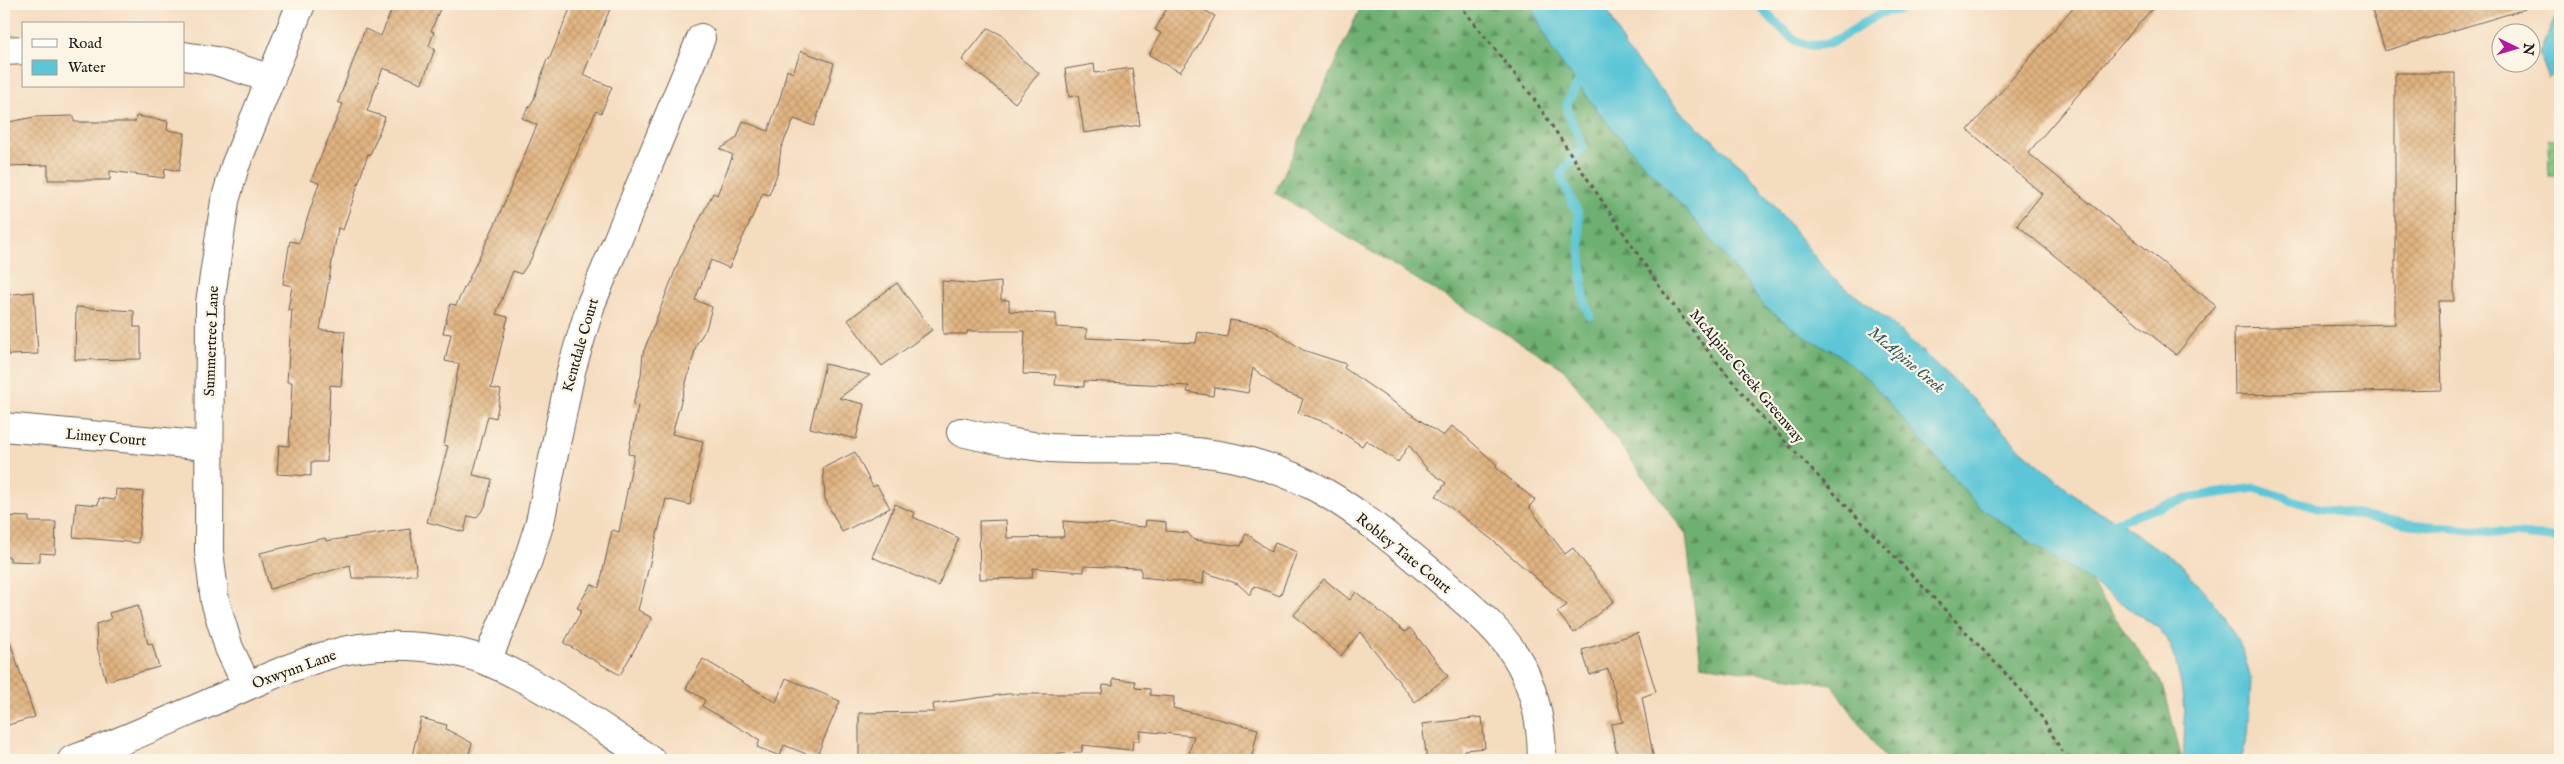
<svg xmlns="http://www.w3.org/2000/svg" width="2564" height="764" font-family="'IM FELL English',serif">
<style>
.forest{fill:url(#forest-firs);stroke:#456647}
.garden{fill:url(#garden-furrows);stroke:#527450}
.water{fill:#5cc6d7;stroke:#3c717a}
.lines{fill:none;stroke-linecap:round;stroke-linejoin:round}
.stream{stroke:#5cc6d7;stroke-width:9}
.building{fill:url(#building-cross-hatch)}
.street-casing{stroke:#685f55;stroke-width:30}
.path{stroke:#685f55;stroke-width:3;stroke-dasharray:4 4;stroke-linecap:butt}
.street{stroke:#fff;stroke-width:28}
.labels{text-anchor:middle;stroke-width:4.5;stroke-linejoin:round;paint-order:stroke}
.street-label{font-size:15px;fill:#1c1c1c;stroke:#fcf5e5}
.water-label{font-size:16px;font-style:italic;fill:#32585d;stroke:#fcf5e5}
</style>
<defs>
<pattern id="forest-firs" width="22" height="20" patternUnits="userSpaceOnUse" patternTransform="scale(1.25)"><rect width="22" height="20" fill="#6eb072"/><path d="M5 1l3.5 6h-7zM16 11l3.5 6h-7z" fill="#5a8e5d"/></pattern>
<pattern id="garden-furrows" width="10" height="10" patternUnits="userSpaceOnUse" patternTransform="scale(1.25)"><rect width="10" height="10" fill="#89cc85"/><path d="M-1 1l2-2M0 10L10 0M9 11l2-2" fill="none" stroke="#76af72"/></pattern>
<pattern id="building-cross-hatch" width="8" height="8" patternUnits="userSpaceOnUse" patternTransform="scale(1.25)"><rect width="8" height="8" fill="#e0b380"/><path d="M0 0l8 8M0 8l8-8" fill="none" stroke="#c0996e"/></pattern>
</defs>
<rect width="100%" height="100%" fill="#fcf5e5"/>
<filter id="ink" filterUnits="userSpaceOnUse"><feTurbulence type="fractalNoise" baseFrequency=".02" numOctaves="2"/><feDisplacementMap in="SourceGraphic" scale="10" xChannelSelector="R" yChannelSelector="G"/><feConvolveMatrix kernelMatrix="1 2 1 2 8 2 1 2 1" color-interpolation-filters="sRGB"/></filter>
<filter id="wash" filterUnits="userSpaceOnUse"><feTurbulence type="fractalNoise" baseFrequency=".0096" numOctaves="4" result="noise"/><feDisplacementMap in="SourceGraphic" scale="20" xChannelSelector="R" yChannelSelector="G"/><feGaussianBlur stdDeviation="1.12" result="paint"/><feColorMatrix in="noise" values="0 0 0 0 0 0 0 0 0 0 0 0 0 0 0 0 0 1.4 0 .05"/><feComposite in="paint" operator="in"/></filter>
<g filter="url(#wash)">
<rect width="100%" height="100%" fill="#f4dcbf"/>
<path class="forest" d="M 1362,4 L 1560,4 L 2028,494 L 2163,685 L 2182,760 L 1886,760 L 1831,684 L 1701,665 L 1686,534 L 1564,369 L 1275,193 Z"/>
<path class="garden" d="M 2548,139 L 2560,139 L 2560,176 L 2549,176 Z"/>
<path class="water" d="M 1530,4 L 1605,4 L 1625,48 L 1681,112 L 1745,169 L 1830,276 L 1889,321 L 1970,396 L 2018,447 L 2088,506 L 2117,521 L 2182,565 L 2224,615 L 2243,651 L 2251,680 L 2248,735 L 2241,760 L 2183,760 C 2187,720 2184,662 2160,629 L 1979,507 L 1870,381 L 1837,353 L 1813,342 L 1765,307 L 1700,226 L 1607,123 L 1552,50 Z
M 2559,9 L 2560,73 L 2548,78 L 2539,54 Z"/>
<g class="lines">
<path class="stream" d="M 1758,4 C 1769,15 1781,30 1794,39 C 1823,58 1852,29 1877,15 C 1886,10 1902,12 1909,4
M 1583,75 L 1567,103 L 1568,113 L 1583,147 L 1561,173 L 1562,181 L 1578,213 L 1584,300 L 1590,316
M 2105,525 L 2192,497 L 2255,488 L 2317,508 L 2410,524 L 2560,539"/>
</g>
<g id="blocks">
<path class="building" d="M 394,4 L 442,4 L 431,31 L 434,32 L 429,46 L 435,49 L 422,83 L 383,68 L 367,111 L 385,117 L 370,155 L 368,154 L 343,230 L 338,228 L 320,330 L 345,331 L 341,386 L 330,385 L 327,462 L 311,462 L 311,476 L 277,474 L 279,445 L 289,446 L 292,382 L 287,382 L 292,310 L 288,310 L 292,286 L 283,284 L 290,241 L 299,243 L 319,183 L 311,180 L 343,104 L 338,102 L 365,29 L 381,36 Z
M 572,4 L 612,4 L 583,75 L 612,87 L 601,113 L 596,111 L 530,261 L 521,274 L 513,271 L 496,314 L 508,317 L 491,388 L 501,390 L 496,418 L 488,416 L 473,475 L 492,479 L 485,507 L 476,518 L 468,516 L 464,532 L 427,522 L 448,446 L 444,445 L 459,364 L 445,361 L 451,334 L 443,333 L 450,304 L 456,305 L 497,220 L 537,125 L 522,118 L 534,99 L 547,59 L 549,60 Z
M 1169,4 L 1193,4 L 1215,16 L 1195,51 L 1180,72 L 1149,55 L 1161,33 L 1155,30 Z
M 2076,4 L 2156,4 L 2028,153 L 2216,306 L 2176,355 L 2017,225 L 2042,194 L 1968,130 Z
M 2370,4 L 2524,4 L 2525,9 L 2385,51 Z
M 988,28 L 1002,35 L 1020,58 L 1039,73 L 1015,103 L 962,60 Z
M 801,51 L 834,63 L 828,86 L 814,126 L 794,119 L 781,148 L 778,172 L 769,195 L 763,193 L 729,268 L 711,260 L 695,300 L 712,307 L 706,329 L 697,343 L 672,434 L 703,441 L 690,505 L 666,499 L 638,610 L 652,618 L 620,675 L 564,643 L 582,610 L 577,608 L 591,584 L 599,588 L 612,530 L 619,532 L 634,455 L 628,454 L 638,406 L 633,405 L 641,376 L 643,353 L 680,258 L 713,193 L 717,195 L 733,155 L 720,149 L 737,138 L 743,121 L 768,131 L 781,95 L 787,70 L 793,73 Z
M 1094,64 L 1095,73 L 1132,68 L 1140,125 L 1084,133 L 1078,95 L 1069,97 L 1065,69 Z
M 2395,73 L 2455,73 L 2454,301 L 2439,301 L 2442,390 L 2235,395 L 2234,328 L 2395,324 Z
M 74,116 L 74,122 L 135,122 L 136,116 L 168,121 L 167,130 L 185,133 L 179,171 L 165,168 L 164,178 L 110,171 L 110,180 L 48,180 L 48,165 L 4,166 L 4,123 L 34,117 Z
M 942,281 L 978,284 L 1001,282 L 1001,300 L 1009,300 L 1009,311 L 1056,314 L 1056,327 L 1087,329 L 1086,338 L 1196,343 L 1198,332 L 1227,337 L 1230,320 L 1266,326 L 1303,350 L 1346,364 L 1344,368 L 1443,436 L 1452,426 L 1464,435 L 1497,465 L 1495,467 L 1535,500 L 1529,507 L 1565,554 L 1573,548 L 1614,601 L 1574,633 L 1557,612 L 1567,605 L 1491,539 L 1436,496 L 1446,483 L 1427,469 L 1409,445 L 1398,462 L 1366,440 L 1362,446 L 1328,423 L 1298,413 L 1303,399 L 1282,391 L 1253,368 L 1248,393 L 1214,387 L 1213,396 L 1187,392 L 1189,386 L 1084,381 L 1084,387 L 1055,385 L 1056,375 L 1023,374 L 1025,331 L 967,331 L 967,334 L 943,334 Z
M 897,283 L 932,330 L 882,366 L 848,320 Z
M 34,292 L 38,354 L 8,355 L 7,344 L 4,345 L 4,295 Z
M 76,307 L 134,311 L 134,327 L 141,327 L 141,359 L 75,360 Z
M 825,364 L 870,375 L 839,398 L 864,404 L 856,439 L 810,428 Z
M 855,452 L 873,487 L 877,485 L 890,508 L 842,532 L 825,499 L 823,468 Z
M 116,489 L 143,492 L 138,543 L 73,537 L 76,503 L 98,505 L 99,498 L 115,500 Z
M 895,504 L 915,513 L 913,517 L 959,538 L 938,586 L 872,557 Z
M 4,516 L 29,517 L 29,522 L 56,522 L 55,554 L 40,553 L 40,562 L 10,561 L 10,557 L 4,557 Z
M 1006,520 L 1007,538 L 1064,537 L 1063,521 L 1145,527 L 1146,520 L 1166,522 L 1166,531 L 1188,533 L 1194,540 L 1241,546 L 1246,533 L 1271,552 L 1275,543 L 1297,552 L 1280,596 L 1254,586 L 1250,595 L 1238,584 L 1204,572 L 1203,584 L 1141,577 L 1141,568 L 1084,566 L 1084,572 L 1033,568 L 1032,578 L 980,579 L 979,521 Z
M 410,529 L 417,574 L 388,578 L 352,578 L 350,565 L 270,589 L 260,553 L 325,538 L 326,541 Z
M 1324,579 L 1350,600 L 1356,592 L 1405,632 L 1410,628 L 1448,676 L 1415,702 L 1360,632 L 1341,656 L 1294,615 Z
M 138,605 L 148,644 L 152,643 L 159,667 L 106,681 L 97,647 L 96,624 L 111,619 L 109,613 Z
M 1638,633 L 1656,692 L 1642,697 L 1654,760 L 1618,760 L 1611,724 L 1623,722 L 1608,669 L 1590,675 L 1582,650 Z
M 8,636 L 35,717 L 8,725 L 4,712 L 4,637 Z
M 703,659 L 776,702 L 786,678 L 840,701 L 816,758 L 784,745 L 780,756 L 757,747 L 760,740 L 702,706 L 705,700 L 686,688 Z
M 1113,679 L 1135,681 L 1135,688 L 1150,689 L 1150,695 L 1174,697 L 1173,708 L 1258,729 L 1251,760 L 1187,760 L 1194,736 L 1140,731 L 1139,741 L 1133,741 L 1132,750 L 1082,745 L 1082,752 L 1057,753 L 1057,759 L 859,760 L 859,713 L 934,712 L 933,704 L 1007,694 L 1102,694 L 1103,685 L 1113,686 Z
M 1482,717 L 1485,748 L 1464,750 L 1465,760 L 1427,760 L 1422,724 Z
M 421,718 L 447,725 L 446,729 L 472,743 L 467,760 L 411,760 Z"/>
</g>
</g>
<g filter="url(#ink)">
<use href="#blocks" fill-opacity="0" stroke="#685f55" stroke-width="1"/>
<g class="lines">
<g class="street-casing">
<path id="street" d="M 4,51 L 24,50
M 184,56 L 216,61 L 271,79
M 4,427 L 208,446
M 961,432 C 991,439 1020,445 1051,448 C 1114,452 1186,444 1247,461 C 1273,468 1300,478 1324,492 C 1365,516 1401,547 1438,578 C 1468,604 1502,630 1521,665 C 1536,695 1542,727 1542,760
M 487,661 L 527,563 L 540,522 L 571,371 L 591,304 L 701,38
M 247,686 L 229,648 L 215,601 L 209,551 L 210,303 L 225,201 L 235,166 L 301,4
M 72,760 C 119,743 163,723 209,703 C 248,686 287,667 328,655 C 375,640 444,644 489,662 C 547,686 598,726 651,760"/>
</g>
<path class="path" d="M 1459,4 L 1532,96 L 1659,286 L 1711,355 L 1763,418 L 2021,690 L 2043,719 L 2067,760"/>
<use href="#street" class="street"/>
</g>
</g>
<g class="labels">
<g class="street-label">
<text transform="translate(211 341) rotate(-88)" y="5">Summertree Lane</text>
<text transform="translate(580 345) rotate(-74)" y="5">Kentdale Court</text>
<text transform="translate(1747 376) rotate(50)" y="5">McAlpine Creek Greenway</text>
<text transform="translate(106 437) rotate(5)" y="5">Limey Court</text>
<text transform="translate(1404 553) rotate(39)" y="5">Robley Tate Court</text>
<text transform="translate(294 669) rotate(-20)" y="5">Oxwynn Lane</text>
</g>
<g class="water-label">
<text transform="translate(1907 359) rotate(40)" y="6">McAlpine Creek</text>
</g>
</g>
<rect width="2564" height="764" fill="none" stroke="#fcf5e5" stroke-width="20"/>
<rect x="22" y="22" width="162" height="65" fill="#fcf5e5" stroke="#a29e95"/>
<rect x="32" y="39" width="25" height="8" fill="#ffffff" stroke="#a29e95"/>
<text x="68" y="48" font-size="15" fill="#1c1c1c">Road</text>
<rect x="32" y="60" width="25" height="15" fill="#5cc6d7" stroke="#a29e95"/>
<text x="68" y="72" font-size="15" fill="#1c1c1c">Water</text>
<g transform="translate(2516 48) rotate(95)"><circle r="24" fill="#fcf5e5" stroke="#a29e95"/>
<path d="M0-4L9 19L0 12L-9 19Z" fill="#b5179e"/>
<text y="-8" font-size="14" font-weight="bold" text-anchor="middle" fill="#1c1c1c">N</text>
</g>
</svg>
